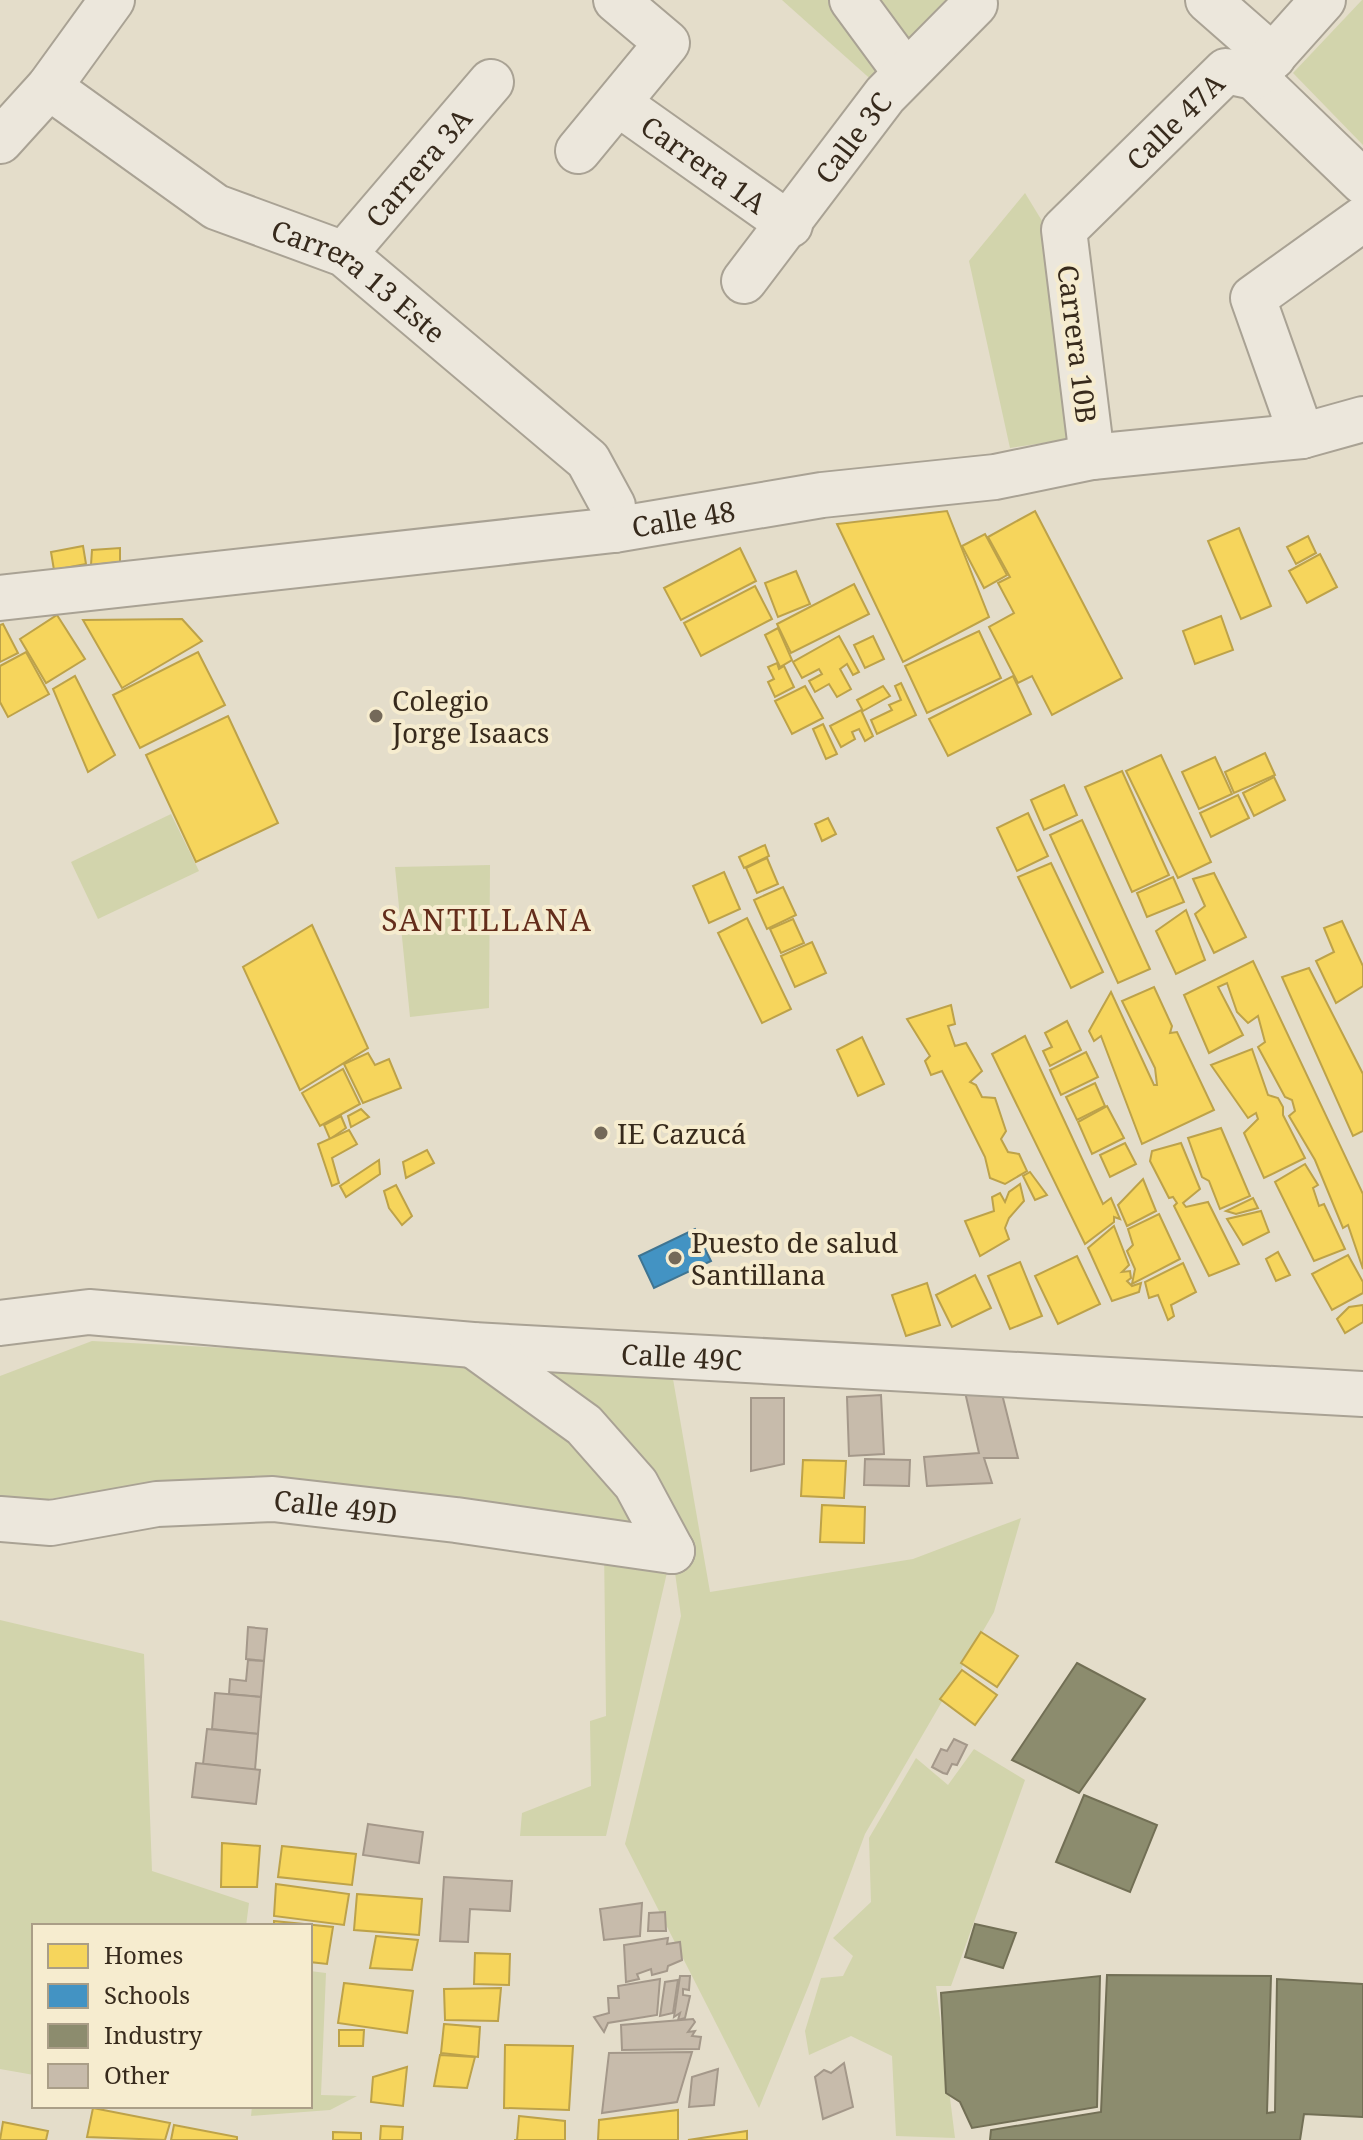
<svg xmlns="http://www.w3.org/2000/svg" width="1363" height="2140" font-family="'Noto Serif',serif">
<style>
.green{fill:#d2d4ac}
.homes{fill:#f6d55c;stroke:#bda249;stroke-width:2}
.schools{fill:#4393c3;stroke:#3f7491;stroke-width:2}
.industry{fill:#8c8c6e;stroke:#726f55;stroke-width:2}
.building{fill:#c7bbab;stroke:#a4988a;stroke-width:2}
.lines{fill:none;stroke-linecap:round;stroke-linejoin:round}
.minor-casing{stroke:#a9a294;stroke-width:48}
.minor{stroke:#ece7dc;stroke-width:44}
.poi-dot{fill:#746959;stroke:#f6eccf;stroke-width:3}
.labels{text-anchor:middle;dominant-baseline:central;stroke-width:8;stroke-linejoin:round;paint-order:stroke}
.street-label{font-size:28px;fill:#372a1c;stroke:#f6eccf}
.poi-label{font-size:28px;fill:#372a1c;stroke:#f6eccf;text-anchor:start}
.neighbourhood-label{font-size:30px;letter-spacing:2px;fill:#642d1b;stroke:#f6eccf}
</style>
<rect width="100%" height="100%" fill="#e4ddca"/>
<g class="green">
<polygon points="782,0 977,0 885,92"/>
<polygon points="1362,0 1363,0 1363,145 1293,73"/>
<polygon points="1025,193 1050,234 1078,438 1010,448 969,261"/>
<polygon points="171,814 199,871 98,919 71,862"/>
<polygon points="490,865 489,1008 410,1017 395,867"/>
<polygon points="92,1341 552,1365 673,1379 710,1592 913,1559 1021,1518 994,1612 865,1834 809,1985 759,2108 625,1844 681,1616 672,1551 606,1836 520,1836 522,1813 591,1786 590,1721 606,1716 604,1545 141,1484 0,1507 0,1376"/>
<polygon points="0,1620 144,1654 152,1871 249,1903 246,1926 34,1926 34,2075 0,2069"/>
<polygon points="974,1749 1025,1780 951,1986 936,1986 955,2138 896,2136 892,2056 851,2036 809,2055 805,2031 821,1978 843,1976 853,1956 833,1938 871,1902 869,1838 916,1758 948,1785"/>
<polygon points="310,1971 326,1973 321,2095 357,2096 330,2110 251,2116 252,2106 310,2106"/>
</g>
<g class="homes">
<polygon points="947,511 989,617 903,662 837,524"/>
<polygon points="1035,511 1122,678 1052,715 1032,676 1018,683 989,627 1014,613 998,583 1010,577 988,537"/>
<polygon points="1239,528 1271,606 1241,619 1208,541"/>
<polygon points="985,534 1007,575 984,588 962,546"/>
<polygon points="1308,536 1316,553 1296,564 1287,547"/>
<polygon points="83,546 86,564 54,570 51,552"/>
<polygon points="120,548 120,562 91,565 92,550"/>
<polygon points="740,548 756,581 681,620 664,588"/>
<polygon points="1320,554 1337,587 1307,603 1289,571"/>
<polygon points="796,571 810,604 778,617 765,583"/>
<polygon points="854,584 869,614 791,653 777,624"/>
<polygon points="755,586 772,619 701,656 684,623"/>
<polygon points="57,615 85,659 46,683 20,639"/>
<polygon points="1221,616 1233,650 1195,664 1183,631"/>
<polygon points="182,619 202,641 122,688 83,620"/>
<polygon points="3,624 18,653 0,662 0,625"/>
<polygon points="778,628 792,660 780,667 765,635"/>
<polygon points="979,631 1001,678 927,713 905,666"/>
<polygon points="839,636 859,672 853,675 847,664 840,669 851,689 837,697 829,684 815,692 809,681 822,674 819,669 802,678 793,662"/>
<polygon points="873,636 884,659 865,668 854,645"/>
<polygon points="26,652 49,694 8,717 0,702 0,666"/>
<polygon points="198,652 225,705 140,748 113,695"/>
<polygon points="777,663 779,669 784,666 794,687 775,697 768,682 774,679 768,667"/>
<polygon points="75,676 115,755 88,772 53,689"/>
<polygon points="1013,676 1031,714 948,756 929,719"/>
<polygon points="901,683 916,715 877,734 871,720 892,710 889,705 901,700 895,686"/>
<polygon points="805,686 823,718 792,734 775,701"/>
<polygon points="883,686 890,696 863,711 857,700"/>
<polygon points="861,710 873,736 865,741 859,729 852,732 855,739 841,747 830,726"/>
<polygon points="228,716 278,823 196,862 146,755"/>
<polygon points="823,724 837,754 826,759 813,729"/>
<polygon points="1265,753 1275,775 1234,793 1225,772"/>
<polygon points="1161,755 1211,862 1178,878 1126,771"/>
<polygon points="1215,757 1232,794 1199,809 1182,772"/>
<polygon points="1122,771 1169,875 1132,892 1085,787"/>
<polygon points="1274,777 1285,800 1254,816 1243,793"/>
<polygon points="1064,785 1077,815 1044,830 1031,800"/>
<polygon points="1238,795 1249,818 1211,837 1200,813"/>
<polygon points="1028,813 1048,856 1017,871 997,828"/>
<polygon points="828,818 836,834 822,841 815,824"/>
<polygon points="1082,820 1150,969 1118,983 1050,835"/>
<polygon points="765,845 769,856 744,868 739,857"/>
<polygon points="767,858 778,884 757,893 746,868"/>
<polygon points="1051,863 1103,972 1071,988 1018,877"/>
<polygon points="724,872 740,909 709,923 693,886"/>
<polygon points="1214,873 1246,937 1214,953 1195,914 1205,906 1193,879"/>
<polygon points="1173,877 1184,902 1147,917 1137,893"/>
<polygon points="783,887 796,915 767,929 754,900"/>
<polygon points="1186,910 1205,960 1176,974 1156,931"/>
<polygon points="747,918 791,1009 762,1023 718,933"/>
<polygon points="793,919 804,943 781,953 770,929"/>
<polygon points="1342,921 1363,966 1363,986 1336,1003 1316,961 1334,952 1324,928"/>
<polygon points="312,925 368,1048 300,1090 243,967"/>
<polygon points="812,942 826,973 795,987 781,956"/>
<polygon points="1253,961 1363,1194 1363,1269 1348,1225 1343,1228 1315,1160 1289,1116 1295,1111 1292,1100 1285,1097 1258,1047 1265,1042 1258,1016 1248,1023 1237,1012 1227,983 1218,987 1243,1035 1209,1053 1184,995"/>
<polygon points="1309,968 1363,1074 1363,1131 1353,1136 1282,977"/>
<polygon points="1154,987 1172,1026 1170,1033 1177,1032 1214,1110 1142,1144 1101,1036 1094,1041 1089,1031 1111,992 1154,1085 1157,1085 1155,1068 1122,1001"/>
<polygon points="951,1005 955,1024 948,1026 955,1046 966,1043 982,1071 970,1082 976,1085 982,1097 995,1098 1006,1131 1001,1139 1008,1152 1019,1154 1027,1171 1005,1184 990,1178 985,1157 942,1071 931,1075 925,1061 930,1056 907,1019"/>
<polygon points="1067,1021 1081,1050 1050,1066 1043,1051 1052,1047 1045,1033"/>
<polygon points="1025,1036 1103,1204 1111,1198 1120,1219 1114,1217 1114,1222 1085,1244 992,1054"/>
<polygon points="862,1037 884,1084 858,1096 837,1050"/>
<polygon points="1252,1049 1268,1095 1278,1098 1283,1107 1283,1115 1305,1158 1264,1178 1244,1133 1258,1119 1256,1113 1248,1118 1211,1065"/>
<polygon points="1086,1052 1098,1077 1061,1095 1050,1070"/>
<polygon points="368,1053 375,1065 389,1059 401,1088 363,1103 344,1064"/>
<polygon points="343,1069 360,1104 320,1126 302,1093"/>
<polygon points="1095,1083 1105,1106 1077,1120 1066,1097"/>
<polygon points="1107,1106 1124,1138 1092,1154 1078,1122"/>
<polygon points="361,1109 369,1117 351,1127 348,1116"/>
<polygon points="341,1116 346,1128 330,1139 324,1125"/>
<polygon points="1221,1128 1250,1196 1220,1209 1209,1181 1202,1177 1188,1138"/>
<polygon points="349,1130 357,1144 332,1158 339,1183 332,1186 318,1144"/>
<polygon points="1125,1143 1136,1164 1110,1177 1100,1155"/>
<polygon points="1181,1143 1200,1189 1183,1203 1186,1207 1208,1202 1239,1264 1209,1276 1174,1206 1177,1203 1173,1197 1169,1198 1150,1161 1152,1151"/>
<polygon points="427,1150 434,1163 406,1178 403,1162"/>
<polygon points="379,1160 380,1174 346,1197 340,1186"/>
<polygon points="1305,1164 1318,1185 1313,1188 1319,1206 1324,1204 1345,1249 1314,1261 1275,1182"/>
<polygon points="1030,1172 1047,1195 1035,1200 1023,1176"/>
<polygon points="1143,1179 1156,1211 1127,1226 1118,1205"/>
<polygon points="1020,1184 1024,1201 1009,1218 1005,1228 1009,1239 980,1256 965,1221 994,1211 992,1197 1000,1193 1005,1202 1009,1192"/>
<polygon points="396,1185 412,1216 402,1225 389,1208 384,1191"/>
<polygon points="1253,1198 1258,1208 1236,1214 1226,1211"/>
<polygon points="1261,1211 1269,1232 1243,1245 1227,1219"/>
<polygon points="1159,1214 1180,1259 1132,1284 1135,1269 1127,1251 1133,1245 1128,1229"/>
<polygon points="1114,1226 1129,1265 1122,1272 1130,1271 1131,1278 1127,1281 1132,1286 1141,1283 1139,1292 1112,1301 1088,1248"/>
<polygon points="1278,1252 1290,1275 1276,1281 1266,1259"/>
<polygon points="1348,1255 1363,1282 1363,1293 1332,1310 1312,1274"/>
<polygon points="1077,1256 1100,1304 1058,1324 1035,1276"/>
<polygon points="1020,1262 1042,1316 1010,1329 988,1276"/>
<polygon points="1183,1263 1196,1292 1171,1305 1174,1316 1168,1320 1158,1295 1149,1298 1145,1282"/>
<polygon points="975,1275 991,1308 952,1327 936,1295"/>
<polygon points="927,1283 940,1325 906,1336 892,1295"/>
<polygon points="1363,1305 1363,1322 1345,1333 1337,1319 1349,1307"/>
<polygon points="803,1460 846,1461 844,1498 801,1496"/>
<polygon points="822,1505 865,1507 864,1543 820,1542"/>
<polygon points="981,1632 1018,1656 997,1687 961,1663"/>
<polygon points="962,1670 997,1695 975,1725 940,1699"/>
<polygon points="222,1843 260,1846 257,1887 221,1887"/>
<polygon points="282,1846 356,1854 352,1885 278,1877"/>
<polygon points="276,1884 349,1894 344,1925 274,1916"/>
<polygon points="357,1894 422,1899 419,1935 354,1930"/>
<polygon points="274,1921 333,1927 327,1964 310,1962 310,1926 274,1926"/>
<polygon points="376,1936 418,1940 412,1970 370,1968"/>
<polygon points="475,1953 510,1954 509,1985 474,1984"/>
<polygon points="344,1983 413,1991 407,2033 338,2023"/>
<polygon points="501,1988 498,2021 445,2020 444,1989"/>
<polygon points="444,2024 480,2027 478,2057 441,2053"/>
<polygon points="339,2030 364,2030 363,2046 339,2046"/>
<polygon points="505,2045 573,2046 569,2110 504,2108"/>
<polygon points="440,2055 475,2057 467,2088 434,2086"/>
<polygon points="407,2067 403,2106 371,2102 373,2077"/>
<polygon points="93,2108 170,2123 165,2140 87,2137"/>
<polygon points="678,2110 678,2140 598,2140 599,2120"/>
<polygon points="519,2116 565,2121 565,2140 514,2140 517,2140"/>
<polygon points="3,2122 48,2131 46,2140 0,2140"/>
<polygon points="174,2125 237,2137 237,2140 171,2140"/>
<polygon points="381,2126 403,2127 402,2140 380,2140"/>
<polygon points="747,2131 747,2140 688,2140"/>
<polygon points="333,2132 361,2133 361,2140 333,2140"/>
</g>
<polygon class="schools" points="695,1229 711,1261 654,1288 639,1256"/>
<g class="industry">
<polygon points="1077,1663 1145,1699 1079,1793 1012,1760"/>
<polygon points="1084,1795 1157,1825 1130,1892 1056,1862"/>
<polygon points="975,1924 1016,1933 1003,1968 965,1957"/>
<polygon points="1107,1975 1271,1976 1267,2113 1275,2112 1277,1979 1363,1984 1363,2117 1304,2114 1300,2140 990,2140 991,2130 1101,2112"/>
<polygon points="1100,1976 1097,2107 972,2128 960,2102 946,2093 941,1993"/>
</g>
<g class="building">
<polygon points="1000,1386 1018,1458 984,1458 992,1483 927,1486 924,1457 979,1453 965,1392"/>
<polygon points="881,1395 884,1454 849,1456 847,1397"/>
<polygon points="751,1398 784,1398 784,1464 751,1471"/>
<polygon points="865,1459 910,1460 909,1486 864,1485"/>
<polygon points="248,1627 267,1629 264,1661 246,1659"/>
<polygon points="248,1660 264,1661 261,1697 229,1694 230,1679 246,1681"/>
<polygon points="215,1693 261,1697 258,1734 212,1729"/>
<polygon points="207,1729 258,1734 255,1770 203,1764"/>
<polygon points="954,1739 967,1745 957,1765 952,1764 947,1774 943,1773 932,1767 941,1749 947,1751"/>
<polygon points="196,1763 260,1770 256,1804 192,1797"/>
<polygon points="368,1824 423,1832 419,1863 363,1855"/>
<polygon points="444,1877 512,1881 510,1911 470,1909 468,1942 440,1941"/>
<polygon points="642,1903 640,1936 604,1940 600,1909"/>
<polygon points="665,1912 666,1931 648,1931 649,1913"/>
<polygon points="668,1938 667,1944 680,1942 682,1960 668,1966 667,1971 652,1975 651,1969 637,1974 639,1979 626,1982 624,1945"/>
<polygon points="680,1976 690,1976 689,1990 683,1989 683,1995 690,1996 685,2018 678,2020 680,2013 674,2017"/>
<polygon points="660,1979 657,2015 608,2023 604,2032 594,2017 609,2013 608,1998 619,1998 618,1986"/>
<polygon points="678,1980 673,2013 660,2016 665,1982"/>
<polygon points="693,2019 695,2022 688,2032 695,2031 692,2036 701,2037 699,2049 622,2050 621,2025"/>
<polygon points="692,2052 677,2102 602,2113 609,2053"/>
<polygon points="844,2063 853,2107 823,2119 815,2077 824,2070 831,2073"/>
<polygon points="718,2069 714,2105 689,2107 692,2077"/>
</g>
<g class="lines">
<g class="minor-casing">
<g id="minor">
<polyline points="852,0 905,72"/>
<polyline points="1208,0 1273,57"/>
<polyline points="1254,77 1363,182"/>
<path id="s1" d="M 49,87 L 216,207 L 344,254 L 588,460 L 613,506 L 614,530"/>
<path id="s2" d="M 619,104 L 790,225"/>
<polyline points="0,141 49,87 112,0"/>
<polyline points="578,151 667,43 616,0"/>
<path id="s3" d="M 344,254 L 491,82"/>
<path id="s4" d="M 744,281 L 885,95 L 975,4"/>
<polyline points="1302,436 1253,298 1363,219"/>
<path id="s5" d="M 1092,457 L 1064,230 L 1226,71 L 1254,77 L 1323,0"/>
<path id="s6" d="M 0,598 L 614,530 L 822,495 L 995,477 L 1092,457 L 1302,436 L 1363,419"/>
<path id="s7" d="M 0,1323 L 89,1312 L 473,1345 L 1363,1394"/>
<polyline points="473,1345 584,1425 636,1484 672,1551"/>
<path id="s8" d="M 0,1519 L 51,1523 L 157,1504 L 273,1499 L 456,1520 L 672,1551"/>
</g>
</g>
<use href="#minor" class="minor"/>
</g>
<g class="poi-dot">
<circle cx="376" cy="716" r="8"/>
<circle cx="601" cy="1133" r="8"/>
<circle cx="675" cy="1258" r="8"/>
</g>
<g class="labels">
<g class="street-label">
<text stroke="none"><textPath href="#s5" startOffset="384">Calle 47A</textPath></text>
<text stroke="none"><textPath href="#s4" startOffset="180">Calle 3C</textPath></text>
<text stroke="none"><textPath href="#s2" startOffset="104">Carrera 1A</textPath></text>
<text stroke="none"><textPath href="#s3" startOffset="114">Carrera 3A</textPath></text>
<text stroke="none"><textPath href="#s1" startOffset="368">Carrera 13 Este</textPath></text>
<text transform="translate(1078 344) rotate(83)">Carrera 10B</text>
<text stroke="none"><textPath href="#s6" startOffset="688">Calle 48</textPath></text>
<text stroke="none"><textPath href="#s7" startOffset="684">Calle 49C</textPath></text>
<text stroke="none"><textPath href="#s8" startOffset="338">Calle 49D</textPath></text>
</g>
<g class="poi-label">
<text x="392" y="700">Colegio<tspan x="392" dy="32">Jorge Isaacs</tspan></text>
<text x="617" y="1133">IE Cazucá</text>
<text x="691" y="1242">Puesto de salud<tspan x="691" dy="32">Santillana</tspan></text>
</g>
<g class="neighbourhood-label">
<text x="487" y="919">SANTILLANA</text>
</g>
</g>
<rect x="32" y="1924" width="280" height="184" fill="#f6eccf" stroke="#aa9e87" stroke-width="2"/>
<rect x="48" y="1944" width="40" height="24" fill="#f6d55c" stroke="#aa9e87" stroke-width="2"/>
<text x="104" y="1964" font-size="24" fill="#372a1c">Homes</text>
<rect x="48" y="1984" width="40" height="24" fill="#4393c3" stroke="#aa9e87" stroke-width="2"/>
<text x="104" y="2004" font-size="24" fill="#372a1c">Schools</text>
<rect x="48" y="2024" width="40" height="24" fill="#8c8c6e" stroke="#aa9e87" stroke-width="2"/>
<text x="104" y="2044" font-size="24" fill="#372a1c">Industry</text>
<rect x="48" y="2064" width="40" height="24" fill="#c7bbab" stroke="#aa9e87" stroke-width="2"/>
<text x="104" y="2084" font-size="24" fill="#372a1c">Other</text>
</svg>
